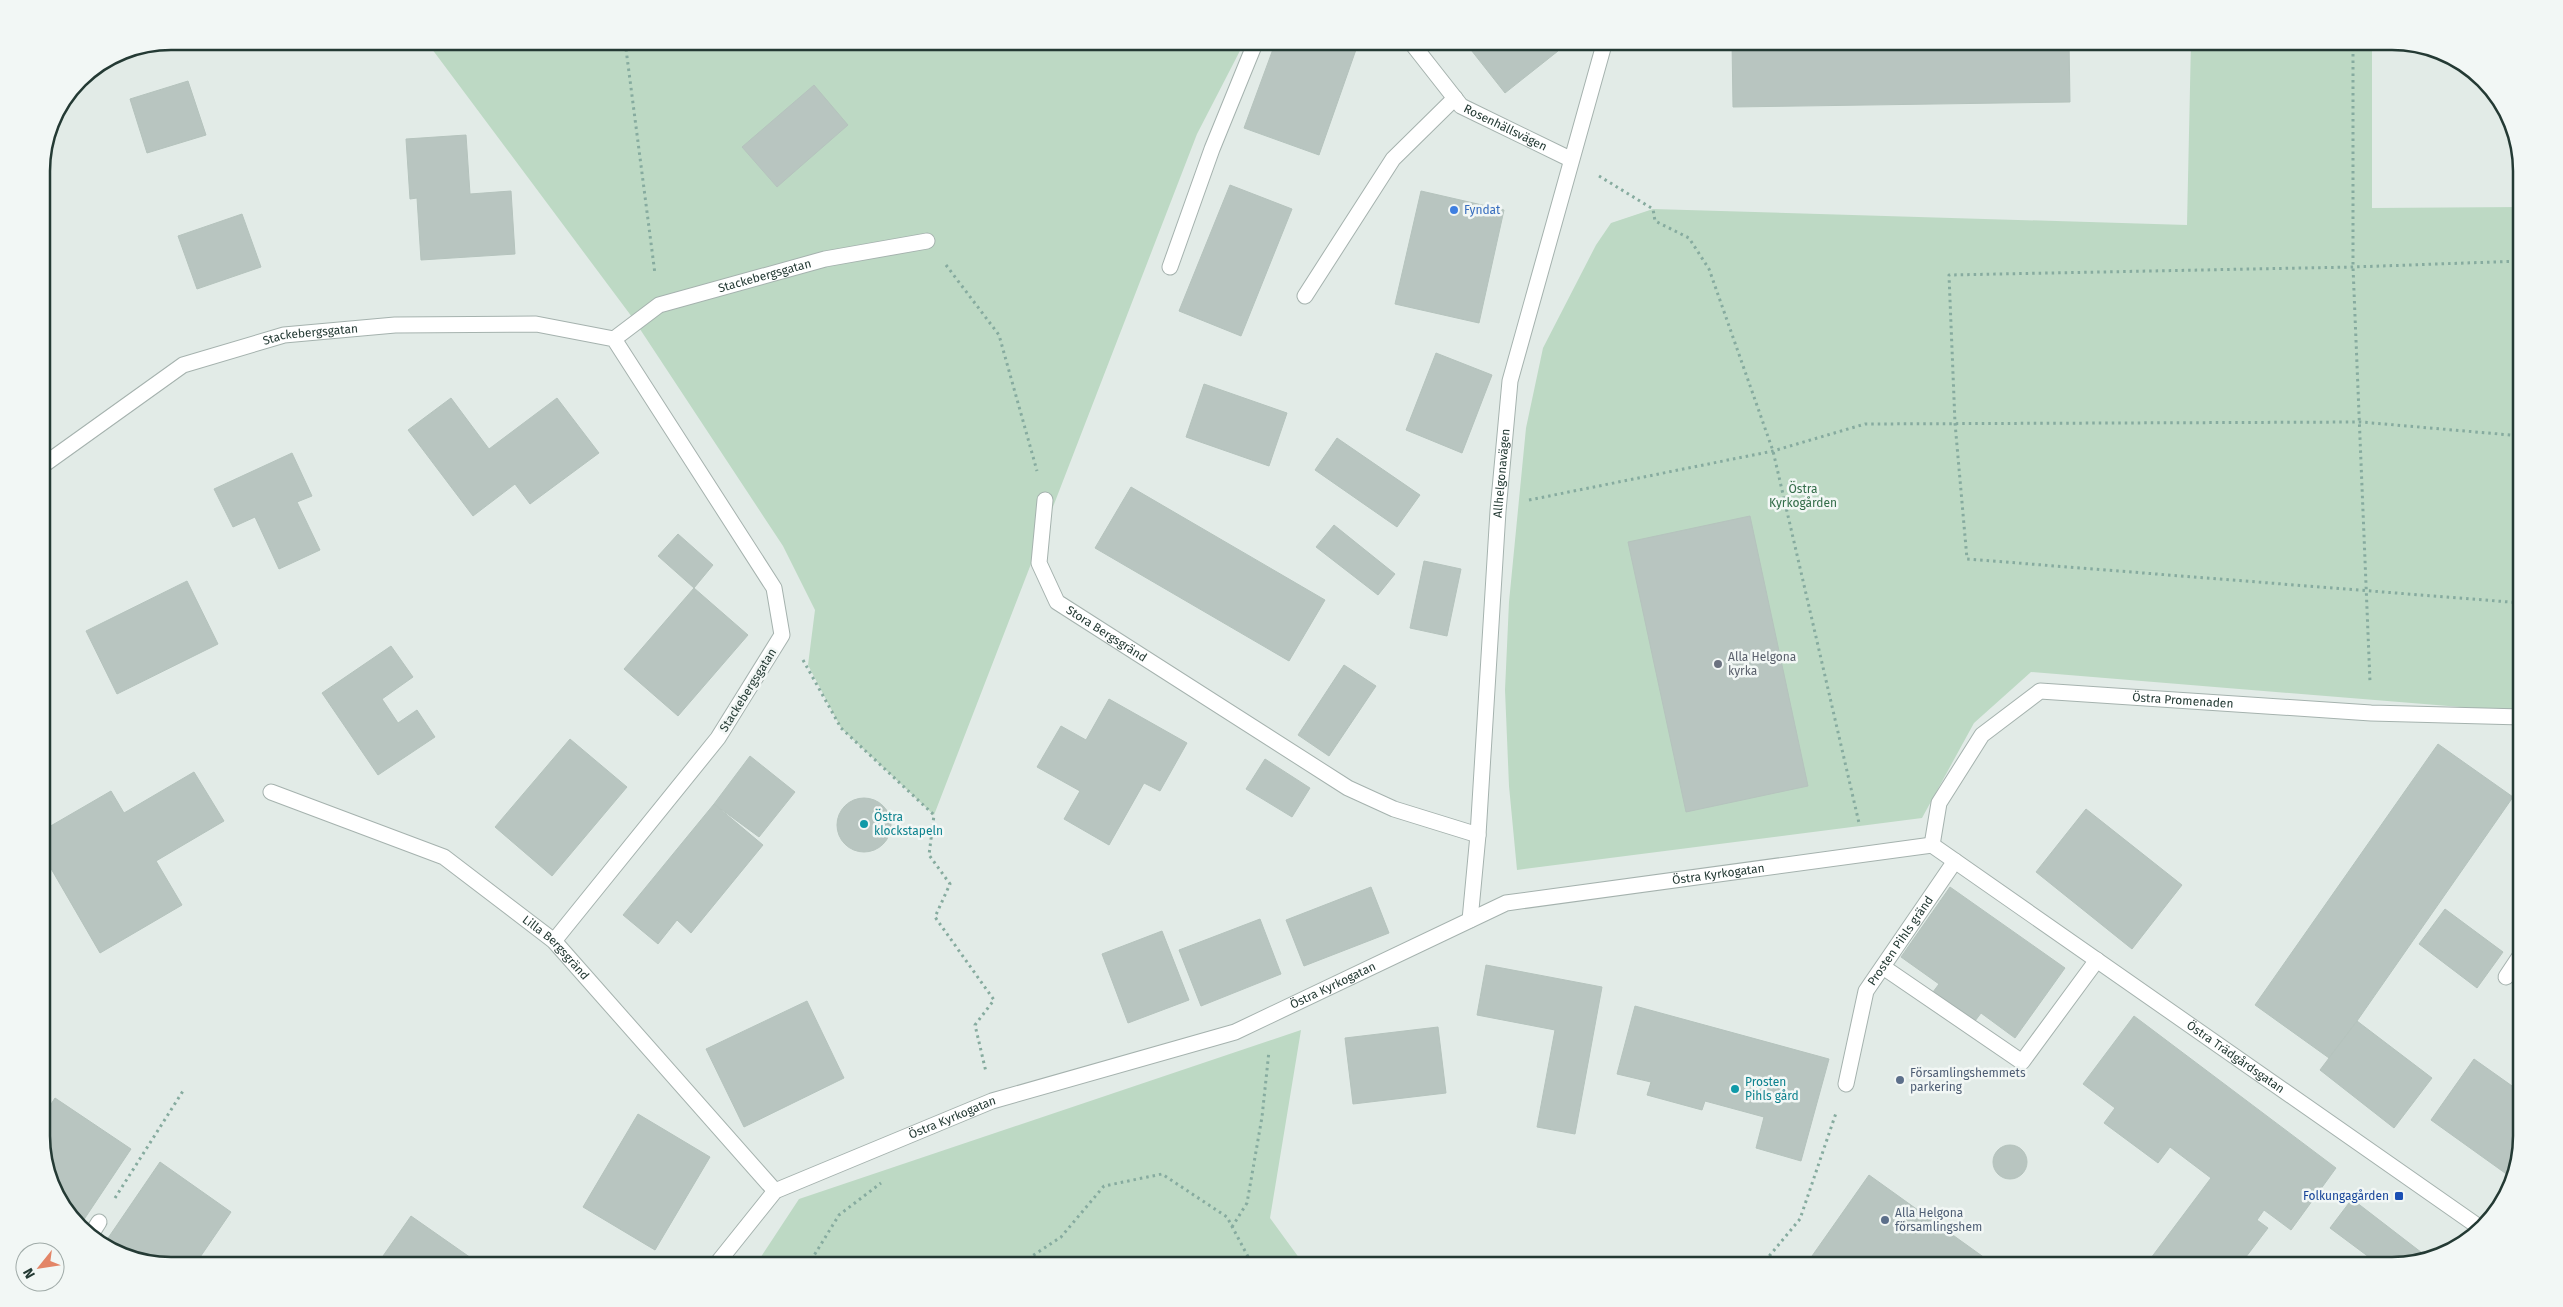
<svg xmlns="http://www.w3.org/2000/svg" width="2563" height="1307" font-family="'Fira Sans',sans-serif">
<style>
.green{fill:#bdd9c4}
.building{fill:#b8c5c0;stroke:#b5c3bd}
.lines{fill:none;stroke-linecap:round;stroke-linejoin:round}
.service-casing{stroke:#a5b2ae;stroke-width:17}
.minor-casing{stroke:#a5b2ae;stroke-width:17}
.path{stroke:#86ab9f;stroke-width:3;stroke-dasharray:2.5 4;stroke-linecap:butt}
.service{stroke:#fff;stroke-width:15}
.minor{stroke:#fff;stroke-width:15}
.shop-dot{fill:#3f7fe0;stroke:#f2f7f5;stroke-width:2}
.worship-dot{fill:#6b7280;stroke:#f2f7f5;stroke-width:2}
.culture-dot{fill:#0f9aa8;stroke:#f2f7f5;stroke-width:2}
.service-dot{fill:#5c6f8a;stroke:#f2f7f5;stroke-width:2}
.transit-dot{fill:#1a4fb4;stroke:#f2f7f5;stroke-width:2}
.labels{text-anchor:middle;dominant-baseline:central;stroke-width:5;stroke-linejoin:round;paint-order:stroke}
.street-label{font-size:12px;fill:#243a34;stroke:#f2f7f5}
.shop-label{font-size:12px;fill:#366cbe;stroke:#f2f7f5;text-anchor:start}
.park-label{font-size:12px;fill:#326c48;stroke:#f2f7f5}
.worship-label{font-size:12px;fill:#5b616d;stroke:#f2f7f5;text-anchor:start}
.culture-label{font-size:12px;fill:#0d838f;stroke:#f2f7f5;text-anchor:start}
.service-label{font-size:12px;fill:#4e5e75;stroke:#f2f7f5;text-anchor:start}
.transit-label{font-size:12px;fill:#164399;stroke:#f2f7f5;text-anchor:end}
.rim{fill:none;stroke:#243a34;stroke-width:2.5}
</style>
<rect width="100%" height="100%" fill="#e2ebe7"/>
<g class="green">
<polygon points="426,41 1245,41 1197,134 934,815 841,728 808,665 815,610 783,546 632,317"/>
<polygon points="2191,41 2372,41 2372,208 2521,207 2522,712 2031,672 1974,723 1922,818 1517,870 1509,786 1505,690 1509,602 1526,428 1543,348 1596,245 1611,223 1653,209 2187,225"/>
<polygon points="1301,1030 1270,1218 1305,1266 755,1266 799,1199"/>
</g>
<g class="building">
<polygon points="1276,41 1359,41 1319,155 1244,128"/>
<polygon points="1464,41 1551,41 1558,51 1505,93"/>
<polygon points="1732,41 2069,41 2070,102 1733,107"/>
<polygon points="188,81 206,135 147,153 130,99"/>
<polygon points="814,85 848,125 777,187 742,147"/>
<polygon points="466,135 470,194 511,191 515,254 421,260 417,198 410,199 406,139"/>
<polygon points="1230,185 1292,209 1241,336 1179,311"/>
<polygon points="1421,191 1504,210 1479,323 1395,304"/>
<polygon points="242,214 261,267 197,289 178,236"/>
<polygon points="1436,353 1492,375 1462,453 1406,430"/>
<polygon points="1204,384 1287,413 1269,466 1186,437"/>
<polygon points="451,398 489,449 557,398 599,453 530,504 515,484 473,516 408,430"/>
<polygon points="1337,438 1420,495 1397,527 1315,470"/>
<polygon points="292,453 312,496 297,502 320,550 279,569 255,517 233,527 214,489"/>
<polygon points="1131,487 1325,600 1289,661 1095,548"/>
<polygon points="1750,516 1808,786 1686,812 1628,542"/>
<polygon points="1334,525 1395,574 1378,595 1316,547"/>
<polygon points="678,534 713,565 694,588 658,556"/>
<polygon points="1424,561 1461,569 1447,636 1410,628"/>
<polygon points="187,581 218,644 117,694 86,631"/>
<polygon points="694,588 748,635 678,716 624,669"/>
<polygon points="391,646 413,677 382,699 398,723 417,710 435,737 378,775 322,693"/>
<polygon points="1344,665 1376,686 1329,756 1298,735"/>
<polygon points="1109,699 1187,743 1160,791 1144,783 1109,845 1064,819 1080,791 1037,767 1061,726 1086,740"/>
<polygon points="570,739 627,787 552,876 495,827"/>
<polygon points="2438,744 2513,797 2357,1021 2329,1058 2255,1005"/>
<polygon points="750,756 795,792 759,837 714,804"/>
<polygon points="1265,759 1310,788 1292,817 1246,789"/>
<polygon points="194,772 224,821 156,861 182,905 100,953 42,853 42,831 111,791 124,813"/>
<circle cx="864" cy="825" r="27"/>
<polygon points="714,804 763,845 691,933 677,920 658,944 623,915"/>
<polygon points="2086,809 2182,885 2132,949 2036,872"/>
<polygon points="1371,887 1389,933 1304,966 1286,920"/>
<polygon points="1950,887 2065,968 2015,1038 1981,1013 1975,1021 1933,992 1939,984 1901,957"/>
<polygon points="2445,909 2503,952 2477,988 2419,944"/>
<polygon points="1260,919 1281,974 1201,1006 1179,950"/>
<polygon points="1162,931 1189,1000 1128,1023 1102,954"/>
<polygon points="1486,965 1602,987 1575,1134 1537,1127 1555,1030 1477,1015"/>
<polygon points="807,1001 844,1078 744,1127 706,1049"/>
<polygon points="1635,1006 1829,1059 1801,1161 1756,1148 1764,1117 1705,1101 1702,1110 1647,1095 1651,1082 1617,1074"/>
<polygon points="2134,1016 2336,1168 2291,1230 2264,1210 2257,1220 2268,1228 2239,1266 2145,1266 2211,1178 2170,1147 2158,1163 2104,1123 2115,1108 2083,1084"/>
<polygon points="2357,1021 2432,1078 2394,1128 2320,1070"/>
<polygon points="1438,1027 1446,1093 1353,1104 1345,1038"/>
<polygon points="2474,1059 2522,1093 2522,1136 2512,1178 2431,1120"/>
<polygon points="55,1098 131,1149 81,1224 63,1208 42,1145 42,1118"/>
<polygon points="638,1114 710,1157 655,1250 583,1207"/>
<circle cx="2010" cy="1162" r="17"/>
<polygon points="160,1162 231,1212 194,1266 171,1266 114,1253 104,1244"/>
<polygon points="1869,1175 1996,1266 1805,1266"/>
<polygon points="2352,1199 2426,1256 2393,1266 2381,1266 2330,1228"/>
<polygon points="411,1216 471,1258 465,1266 376,1266"/>
<polygon points="2372,1258 2372,1266 2340,1266"/>
</g>
<g class="lines">
<g class="service-casing">
<g id="service">
<polyline points="1170,267 1212,149 1256,41"/>
<polyline points="1305,296 1393,159 1455,98"/>
<polyline points="1883,967 2022,1062 2097,960"/>
<polyline points="2506,977 2522,953"/>
</g>
</g>
<g class="minor-casing">
<g id="minor">
<path id="s1" d="M 1410,41 L 1461,106 L 1570,159"/>
<path id="s2" d="M 614,339 L 659,305 L 825,259 L 927,241"/>
<path id="s3" d="M 42,466 L 183,365 L 284,335 L 395,325 L 536,324 L 614,339 L 774,588 L 782,635 L 718,738 L 554,941"/>
<path id="s4" d="M 1045,500 L 1039,563 L 1057,602 L 1348,788 L 1394,809 L 1478,835"/>
<path id="s5" d="M 271,792 L 444,857 L 554,941 L 775,1191"/>
<path id="s6" d="M 1932,845 L 1939,803 L 1982,735 L 2040,691 L 2371,713 L 2522,717"/>
<path id="s7" d="M 1470,920 L 1478,835 L 1498,511 L 1510,381 L 1605,41"/>
<path id="s8" d="M 1846,1084 L 1866,991 L 1955,861"/>
<polyline points="92,1233 99,1222"/>
<path id="s9" d="M 715,1266 L 775,1191 L 992,1101 L 1235,1032 L 1506,903 L 1932,845 L 2479,1227"/>
</g>
</g>
<g class="path">
<polyline points="616,41 626,49 655,274"/>
<polyline points="2353,41 2353,267 2370,682"/>
<polyline points="1599,176 1653,209 1655,221 1689,238 1709,269 1773,451 1859,823"/>
<polyline points="2522,261 2353,267 1949,275 1955,423 1967,559 2522,603"/>
<polyline points="946,265 999,335 1037,471"/>
<polyline points="1529,500 1773,451 1865,424 2361,422 2522,436"/>
<polyline points="803,660 841,728 934,815 929,855 950,884 935,917 994,1000 975,1025 986,1072"/>
<polyline points="115,1198 183,1091"/>
<polyline points="1232,1227 1247,1203 1262,1117 1269,1051"/>
<polyline points="809,1266 810,1262 839,1215 881,1183"/>
<polyline points="1017,1266 1061,1237 1104,1186 1162,1174 1227,1217 1253,1266"/>
<polyline points="1761,1266 1800,1219 1836,1113"/>
</g>
<use href="#service" class="service"/>
<use href="#minor" class="minor"/>
</g>
<circle class="shop-dot" cx="1454" cy="210" r="5"/>
<circle class="worship-dot" cx="1718" cy="664" r="5"/>
<g class="culture-dot">
<circle cx="864" cy="824" r="5"/>
<circle cx="1735" cy="1089" r="5"/>
</g>
<g class="service-dot">
<circle cx="1900" cy="1080" r="5"/>
<circle cx="1885" cy="1220" r="5"/>
</g>
<rect class="transit-dot" x="2394" y="1191" width="10" height="10" rx="2.5"/>
<g class="labels">
<g class="street-label">
<text stroke="none"><textPath href="#s1" startOffset="132">Rosenhällsvägen</textPath></text>
<text stroke="none"><textPath href="#s2" startOffset="166">Stackebergsgatan</textPath></text>
<text stroke="none"><textPath href="#s3" startOffset="305">Stackebergsgatan</textPath></text>
<text stroke="none"><textPath href="#s7" startOffset="448">Allhelgonavägen</textPath></text>
<text stroke="none"><textPath href="#s4" startOffset="165">Stora Bergsgränd</textPath></text>
<text transform="translate(748 690) rotate(-58)">Stackebergsgatan</text>
<text stroke="none"><textPath href="#s6" startOffset="339">Östra Promenaden</textPath></text>
<text stroke="none"><textPath href="#s9" startOffset="1098">Östra Kyrkogatan</textPath></text>
<text stroke="none"><textPath href="#s8" startOffset="156">Prosten Pihls gränd</textPath></text>
<text stroke="none"><textPath href="#s5" startOffset="329">Lilla Bergsgränd</textPath></text>
<text stroke="none"><textPath href="#s9" startOffset="692">Östra Kyrkogatan</textPath></text>
<text stroke="none"><textPath href="#s9" startOffset="1684">Östra Trädgårdsgatan</textPath></text>
<text stroke="none"><textPath href="#s9" startOffset="288">Östra Kyrkogatan</textPath></text>
</g>
<g class="shop-label">
<text x="1464" y="210">Fyndat</text>
</g>
<g class="park-label">
<text x="1803" y="489">Östra<tspan x="1803" dy="14">Kyrkogården</tspan></text>
</g>
<g class="worship-label">
<text x="1728" y="657">Alla Helgona<tspan x="1728" dy="14">kyrka</tspan></text>
</g>
<g class="culture-label">
<text x="874" y="817">Östra<tspan x="874" dy="14">klockstapeln</tspan></text>
<text x="1745" y="1082">Prosten<tspan x="1745" dy="14">Pihls gård</tspan></text>
</g>
<g class="service-label">
<text x="1910" y="1073">Församlingshemmets<tspan x="1910" dy="14">parkering</tspan></text>
<text x="1895" y="1213">Alla Helgona<tspan x="1895" dy="14">församlingshem</tspan></text>
</g>
<g class="transit-label">
<text x="2389" y="1196">Folkungagården</text>
</g>
</g>
<path d="M0 0H2563V1307H0ZM171 50H2392A121 121 0 0 1 2513 171V1136A121 121 0 0 1 2392 1257H171A121 121 0 0 1 50 1136V171A121 121 0 0 1 171 50Z" fill="#f2f7f5" fill-rule="evenodd"/>
<path class="rim" d="M171 50H2392A121 121 0 0 1 2513 171V1136A121 121 0 0 1 2392 1257H171A121 121 0 0 1 50 1136V171A121 121 0 0 1 171 50Z"/>
<g transform="translate(40 1267) rotate(240)"><circle r="24" fill="#f2f7f5" stroke="#a0aba8"/>
<path d="M0-4L9 19L0 12L-9 19Z" fill="#e38567"/>
<text y="-8" font-size="14" font-weight="bold" text-anchor="middle" fill="#243a34">N</text>
</g>
</svg>
